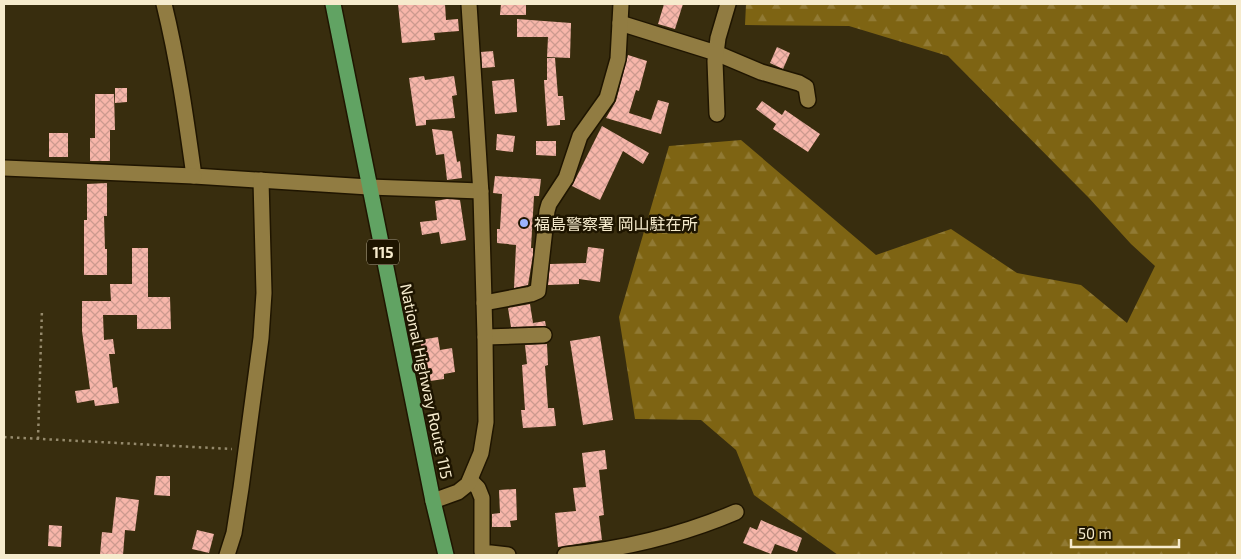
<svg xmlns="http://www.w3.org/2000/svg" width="1241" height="559" font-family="'Exo 2','Noto Sans JP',sans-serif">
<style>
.forest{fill:url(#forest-firs)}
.building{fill:url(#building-cross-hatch)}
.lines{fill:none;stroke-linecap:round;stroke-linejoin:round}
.minor-casing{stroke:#1f1500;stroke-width:18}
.trunk-casing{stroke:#1f1500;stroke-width:18}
.path{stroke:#958a6c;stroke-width:2.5;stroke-dasharray:2.5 4;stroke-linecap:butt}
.minor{stroke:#917c42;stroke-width:15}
.trunk{stroke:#61a363;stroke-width:15}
.poi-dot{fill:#9cb4fd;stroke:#1e1500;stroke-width:2}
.labels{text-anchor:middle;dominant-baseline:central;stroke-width:5;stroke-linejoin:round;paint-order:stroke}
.shield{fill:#1e1500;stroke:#b5ab90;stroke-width:1}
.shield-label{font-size:15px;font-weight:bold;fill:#f6ebcd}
.poi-label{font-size:16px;fill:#f6ebcd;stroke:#1e1500;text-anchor:start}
.street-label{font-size:16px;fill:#f6ebcd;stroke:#1e1500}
</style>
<defs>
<pattern id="forest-firs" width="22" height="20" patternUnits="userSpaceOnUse" patternTransform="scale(1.25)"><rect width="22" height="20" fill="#7e6413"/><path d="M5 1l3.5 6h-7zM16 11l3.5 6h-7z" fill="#917a34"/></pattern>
<pattern id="building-cross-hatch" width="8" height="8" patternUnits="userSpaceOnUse" patternTransform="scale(1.25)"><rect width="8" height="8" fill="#f7b6aa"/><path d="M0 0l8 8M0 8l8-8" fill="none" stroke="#cc9a8f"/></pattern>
</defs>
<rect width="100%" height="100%" fill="#382d0e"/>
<polygon class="forest" points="746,4 1237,4 1237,555 838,555 754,495 736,450 701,420 635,419 619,317 669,146 741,140 876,255 951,229 1017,273 1081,285 1127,323 1155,266 1131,244 1089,198 948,56 849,26 745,25"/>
<g class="building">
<polygon points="398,4 445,4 446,20 458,19 459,31 434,33 435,40 402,43"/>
<polygon points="501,4 526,4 526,15 500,15"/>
<polygon points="664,4 683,4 675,29 658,24"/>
<polygon points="517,19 571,23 570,58 547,57 548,37 517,37"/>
<polygon points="777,47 790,53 783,69 770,63"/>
<polygon points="493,51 495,67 482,68 481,52"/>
<polygon points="628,55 647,61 639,91 636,90 629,113 651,120 658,100 669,103 661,134 606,118 616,101"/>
<polygon points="547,58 555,58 558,96 563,96 565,120 560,120 560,125 547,126 544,80 547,80"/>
<polygon points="424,76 425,80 454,76 457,95 452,96 455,118 426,120 426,125 416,126 409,78"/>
<polygon points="514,79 517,112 495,114 492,81"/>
<polygon points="115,88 127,88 127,102 115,103"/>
<polygon points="95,94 114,94 115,130 110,130 110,161 90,161 90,138 95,138"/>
<polygon points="762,101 782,115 785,110 820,134 808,152 773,129 776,124 756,109"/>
<polygon points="602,126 649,153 643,164 623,151 600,200 572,186"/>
<polygon points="432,129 452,131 457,162 460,161 462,178 447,180 444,154 436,155"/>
<rect x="49" y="133" width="19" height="24"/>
<polygon points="497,134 515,136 513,152 496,150"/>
<polygon points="536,141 556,141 556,156 536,155"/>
<polygon points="495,176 541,179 539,196 534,196 531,248 533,248 533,255 528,285 514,288 516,245 497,243 497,229 500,229 502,194 493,193"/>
<polygon points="107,183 107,216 104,216 105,249 107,249 107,275 84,275 84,220 87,220 87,184"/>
<polygon points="447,199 460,200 466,240 441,244 439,232 422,235 420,222 437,220 435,201"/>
<polygon points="588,247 604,249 600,282 579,279 579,284 548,285 550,264 586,263"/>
<polygon points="132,248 148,248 148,297 170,297 171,329 137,329 137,315 103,315 104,340 113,339 115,354 109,354 113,388 117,387 119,403 95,406 94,400 77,403 75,391 90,389 82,331 82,301 111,301 110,284 132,284"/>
<polygon points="530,304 533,323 545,321 546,326 511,327 508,308"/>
<polygon points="600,336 613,420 583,425 570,341"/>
<polygon points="438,337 440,350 452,348 455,372 444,374 444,379 430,381 430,375 427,375 420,340"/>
<polygon points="547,344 548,365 545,366 548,408 554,408 556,426 523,428 521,410 525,410 522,365 527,364 525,345"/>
<polygon points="605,450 607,469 599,470 604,515 599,516 602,540 558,547 555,513 576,511 573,488 586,487 582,453"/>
<polygon points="156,476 170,476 170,496 154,495"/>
<polygon points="516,489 517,520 510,521 511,527 492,527 492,514 500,513 499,490"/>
<polygon points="116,497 139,500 135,531 125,530 123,555 100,555 102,532 112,533"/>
<polygon points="761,520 802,538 797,552 775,544 771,554 743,543 750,527 757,530"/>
<polygon points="49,525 62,526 61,547 48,546"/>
<polygon points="197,530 214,534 209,553 192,549"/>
</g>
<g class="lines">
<g class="minor-casing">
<g id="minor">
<path d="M 164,4 C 178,61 186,118 194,176 L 369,187 L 481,191"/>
<polyline points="620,23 716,53 761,72 799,83 806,87 808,100"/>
<polyline points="717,114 715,61 718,38 728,4"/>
<polyline points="4,168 194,176"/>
<polyline points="484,303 531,294 538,291 547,211 549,204 566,178 580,136 607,98 618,59 621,4"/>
<polyline points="485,337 544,335"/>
<polyline points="470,480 478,488 482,498 482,552 508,555"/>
<polyline points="433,501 458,492 468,484 481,453 486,422 485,337 481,194 469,4"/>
<polyline points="227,555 234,533 241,488 261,338 264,293 261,180"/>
<path d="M 565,555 C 623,549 682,535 736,512"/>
</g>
</g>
<g class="trunk-casing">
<polyline id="trunk" points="333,4 433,501 446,555"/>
</g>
<g class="path">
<polyline points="4,437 232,449"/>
<polyline points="38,439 42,309"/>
</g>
<use href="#minor" class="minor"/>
<use href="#trunk" class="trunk"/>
</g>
<circle class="poi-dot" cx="524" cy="223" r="5"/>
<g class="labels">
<rect class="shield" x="367" y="239.5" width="32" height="25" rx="4"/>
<g class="shield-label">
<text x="383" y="252">115</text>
</g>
<g class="poi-label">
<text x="534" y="223">福島警察署 岡山駐在所</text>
</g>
<g class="street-label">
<text transform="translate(427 381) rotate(78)">National Highway Route 115</text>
</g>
</g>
<rect width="1241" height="559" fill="none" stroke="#f6ebcd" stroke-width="10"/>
<path d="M1071 539v8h108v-8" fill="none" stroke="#f6ebcd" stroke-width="2.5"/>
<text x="1078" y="539" font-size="15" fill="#f6ebcd" stroke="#1e1500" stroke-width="4" paint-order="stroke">50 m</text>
</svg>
